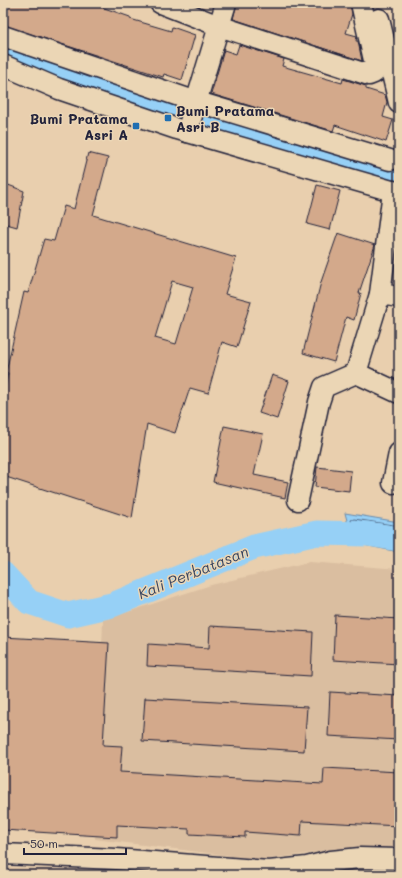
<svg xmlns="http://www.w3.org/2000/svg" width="402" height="878" font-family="Mali,sans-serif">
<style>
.built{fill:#dabea0}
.water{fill:#96d0f6;stroke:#688aab}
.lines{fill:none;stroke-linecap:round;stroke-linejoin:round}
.shore{stroke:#506886;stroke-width:1}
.river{stroke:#96d0f6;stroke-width:25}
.building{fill:#d3a98b;stroke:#22223b;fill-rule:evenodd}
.minor-casing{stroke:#22223b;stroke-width:23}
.minor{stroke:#ebd6b5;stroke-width:20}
.poi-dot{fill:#1f6fb2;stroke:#ebd6b5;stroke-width:1.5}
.labels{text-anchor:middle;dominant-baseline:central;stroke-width:3;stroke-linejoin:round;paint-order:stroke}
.poi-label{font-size:14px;font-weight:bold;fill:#22223b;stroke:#ebd6b5;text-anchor:start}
.water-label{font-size:15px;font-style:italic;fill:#394560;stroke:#ebd6b5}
</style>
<rect width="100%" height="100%" fill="#e9cfae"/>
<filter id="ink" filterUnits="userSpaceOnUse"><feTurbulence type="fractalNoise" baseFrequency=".025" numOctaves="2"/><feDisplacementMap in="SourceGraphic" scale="8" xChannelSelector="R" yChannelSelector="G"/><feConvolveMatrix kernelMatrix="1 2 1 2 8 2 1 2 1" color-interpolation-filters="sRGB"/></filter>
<g filter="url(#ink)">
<g class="built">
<polygon points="309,562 399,569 399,850 357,847 262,860 95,839 103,620 211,585"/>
<polygon points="3,867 75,871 75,875 3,875"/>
</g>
<polygon class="water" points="345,513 399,522 399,552 353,543"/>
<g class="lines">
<g class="shore">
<polyline points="399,526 354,519 351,520 356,540 399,548"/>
<polyline points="399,531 360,525 358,527 361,536 399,542"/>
</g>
<g class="river">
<polyline points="3,54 39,68 174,112 399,179"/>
<polyline points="3,574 29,602 68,615 112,605 254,547 317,533 368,534 399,539"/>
</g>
</g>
<g class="building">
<polygon points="3,3 90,3 130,17 130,19 171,31 172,27 195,35 182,80 164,74 163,77 3,25"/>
<polygon points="237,3 252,7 253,3 350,3 352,14 346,33 357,36 356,41 358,41 362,61 233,19"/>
<polygon points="239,45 284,59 282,66 342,83 343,79 366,86 366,89 385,95 387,102 383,117 393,120 386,142 335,125 333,131 211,94 224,50 236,54"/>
<path d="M 88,153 L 108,158 L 93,215 L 236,258 L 225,294 L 251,301 L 237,347 L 222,342 L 208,393 L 190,388 L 175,433 L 147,424 L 132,518 L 3,476 L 3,398 L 8,373 L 6,372 L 24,292 L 28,293 L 44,239 L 54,241 L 64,206 L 74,209 ZM 172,281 L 193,287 L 176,344 L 155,338 Z"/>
<polygon points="3,183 24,191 17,227 3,223"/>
<polygon points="317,185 340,191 330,230 307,224"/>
<polygon points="338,233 375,245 359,293 361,293 354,320 346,317 334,362 303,353 321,282"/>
<polygon points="272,375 289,381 277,419 259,413"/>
<polygon points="224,426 263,434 254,475 288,482 285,498 213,482"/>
<polygon points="317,467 351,471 349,491 315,487"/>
<polygon points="335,615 399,619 399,664 333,660"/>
<polygon points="210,626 313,632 311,676 147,666 148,644 209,648"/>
<polygon points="3,637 109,643 103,745 122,746 120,772 323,784 324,768 399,772 399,826 302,821 301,836 245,832 245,837 189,834 189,829 117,825 117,837 3,830"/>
<polygon points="330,692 399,696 399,740 328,736"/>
<polygon points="145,698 307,707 304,751 142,741"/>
</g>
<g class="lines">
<g class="minor-casing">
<g id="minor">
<polyline points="160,3 219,26 369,75 374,73 376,69 361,3"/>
<polyline points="379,19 399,103"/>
<polyline points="3,36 188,99 390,160"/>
<polyline points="3,65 59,89 177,129 399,193"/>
<polyline points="187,132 226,3"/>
<polyline points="380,294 399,297"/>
<polyline points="356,373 399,393"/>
<polyline points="393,483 399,453"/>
<polyline points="298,500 319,402 324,387 356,373 380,294 393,191"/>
<polyline points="3,854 116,859 269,871 307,867 331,861 360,858 399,859"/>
</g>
</g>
<use href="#minor" class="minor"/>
</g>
</g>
<g class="poi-dot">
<rect x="164" y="114" width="8" height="8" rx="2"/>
<rect x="132" y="122" width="8" height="8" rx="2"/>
</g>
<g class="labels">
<g class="poi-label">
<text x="176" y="110">Bumi Pratama<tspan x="176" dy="16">Asri B</tspan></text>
<text x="128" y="118" text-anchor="end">Bumi Pratama<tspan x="128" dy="16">Asri A</tspan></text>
</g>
<g class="water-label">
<text transform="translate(193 572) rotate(-22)">Kali Perbatasan</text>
</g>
</g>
<rect width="402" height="878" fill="none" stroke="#ebd6b5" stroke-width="16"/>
<rect x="8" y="8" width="386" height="862" fill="none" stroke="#22223b" stroke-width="1.5" filter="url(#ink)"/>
<path d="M24 848v6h102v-6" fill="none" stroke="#22223b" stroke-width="2"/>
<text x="30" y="848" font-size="12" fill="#22223b" stroke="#ebd6b5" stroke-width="3" paint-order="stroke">50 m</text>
</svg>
